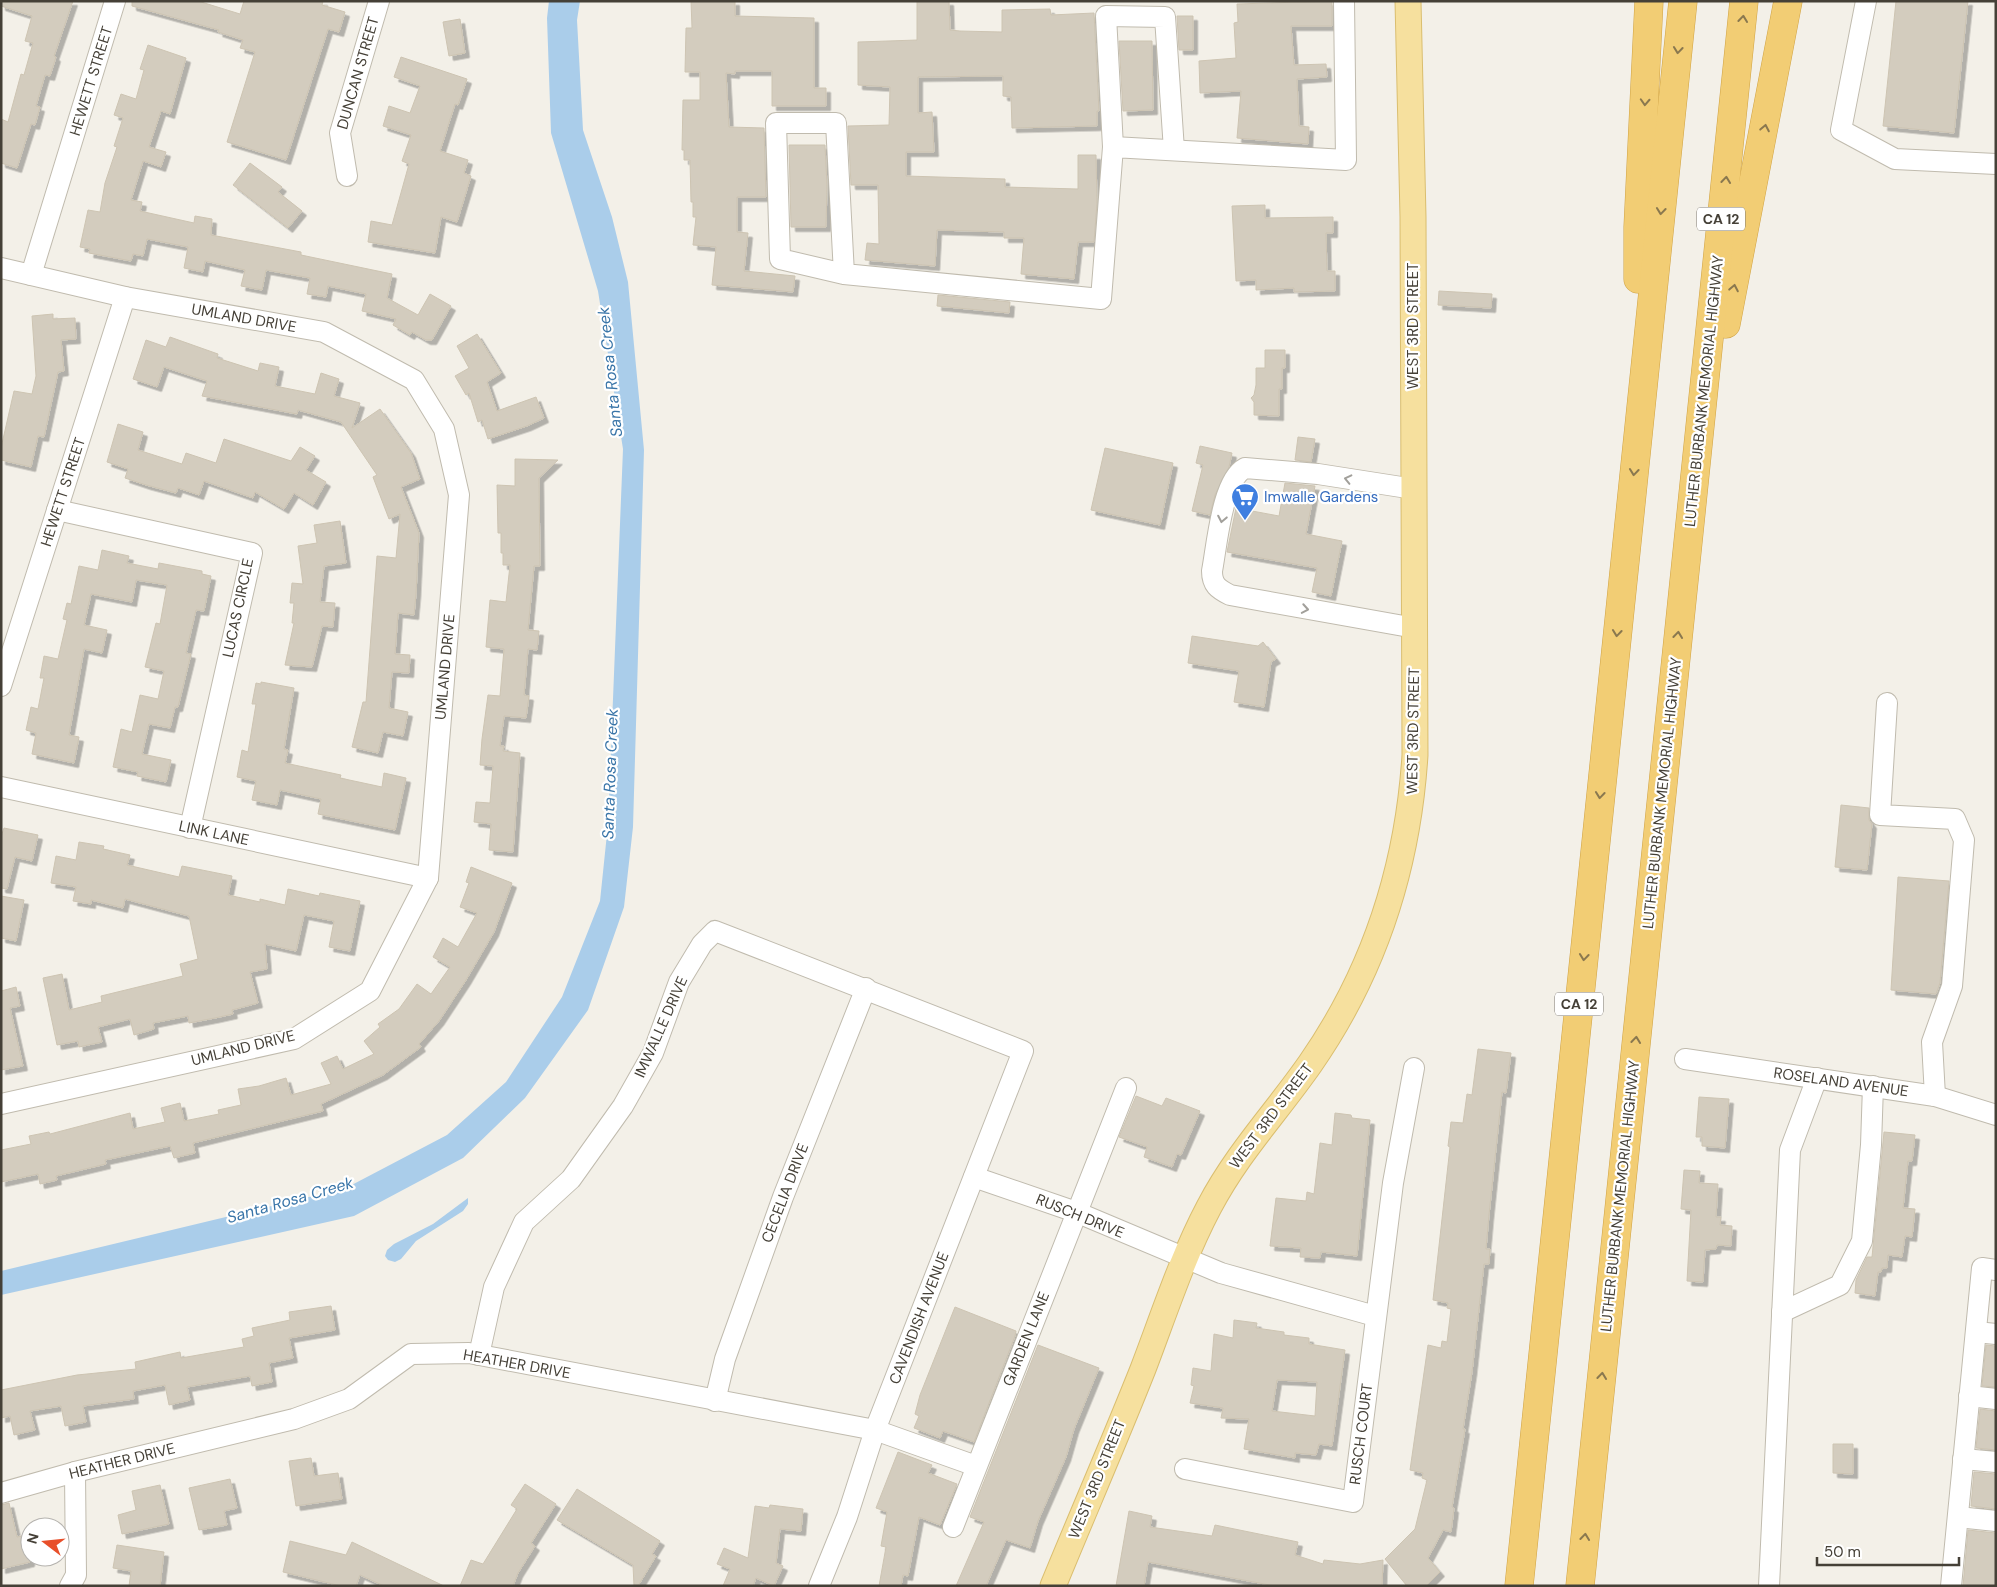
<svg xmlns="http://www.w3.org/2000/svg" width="1997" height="1587" font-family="'DM Sans',sans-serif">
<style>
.water{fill:#aacdea}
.building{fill:#d3ccbe;stroke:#cdc4b2;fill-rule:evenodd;filter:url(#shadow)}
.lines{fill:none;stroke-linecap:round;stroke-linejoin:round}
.minor-casing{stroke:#c0bbae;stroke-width:22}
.major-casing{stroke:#dabe6f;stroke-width:27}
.highway-casing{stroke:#d0a345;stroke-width:29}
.minor{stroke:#fff;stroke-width:20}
.major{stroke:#f6e09e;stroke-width:25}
.highway{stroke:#f2cd74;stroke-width:28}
.oneway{stroke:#8a784f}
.oneway2{stroke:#a2a09b}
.labels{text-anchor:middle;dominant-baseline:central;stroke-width:4.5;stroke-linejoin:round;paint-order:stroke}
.shield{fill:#fff;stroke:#7d7973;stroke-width:1}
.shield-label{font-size:14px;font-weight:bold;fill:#454037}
.street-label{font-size:15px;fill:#454037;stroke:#fff}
.shop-label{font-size:15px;fill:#366cbe;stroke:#fff;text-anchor:start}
.water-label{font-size:16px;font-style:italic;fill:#3975a8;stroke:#fff}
</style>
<defs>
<filter id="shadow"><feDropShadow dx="4.5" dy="4.5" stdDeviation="0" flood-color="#0004"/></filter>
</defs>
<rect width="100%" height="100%" fill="#f3f0e8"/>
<g class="water">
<polygon points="549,1 580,1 577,20 583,130 612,217 628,282 644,450 633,827 624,907 588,1010 525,1098 463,1158 354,1216 1,1295 1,1271 346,1188 447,1135 506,1082 562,997 600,901 608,824 623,449 598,291 551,133 547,18"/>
<polygon points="468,1198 468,1204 463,1211 416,1241 401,1259 395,1262 388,1260 385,1256 387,1250 394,1244 433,1224"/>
</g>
<g class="building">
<polygon points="1,1 73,1 54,56 56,57 50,76 45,75 36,106 40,107 35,125 31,124 17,168 1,163 1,119 8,122 21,74 24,75 33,43 25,41 32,16 1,6"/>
<polygon points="132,1 198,1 240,14 244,1 323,1 322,5 345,12 339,32 328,29 286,160 227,142 255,52 240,48 243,40 218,32 219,30 132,6"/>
<polygon points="691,1 735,1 735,16 814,18 814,88 826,88 826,106 772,106 772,71 735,71 735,74 726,73 729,127 764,128 766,197 737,197 737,232 748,233 744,271 795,276 793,292 712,285 716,247 693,245 696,217 693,217 693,202 691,202 690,160 684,160 684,150 682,150 683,100 700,100 700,72 685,72 686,28 692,28"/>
<polygon points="917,1 949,1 950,30 960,31 1002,32 1002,10 1050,9 1051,15 1094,13 1099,111 1097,111 1097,126 1012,128 1011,97 1003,96 1003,76 918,77 918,113 932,112 934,152 906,152 906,176 1005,179 1005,187 1078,189 1078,155 1096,155 1097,203 1094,242 1078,242 1074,279 1021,274 1024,238 1004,238 1004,232 937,230 935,266 865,260 867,243 879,244 878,185 851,185 848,126 889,125 890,87 858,85 858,42 917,40"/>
<polygon points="1332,1 1332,26 1291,26 1294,65 1326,64 1327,77 1297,79 1299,126 1309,127 1308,144 1237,138 1241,91 1200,93 1199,61 1236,58 1234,23 1238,22 1237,4"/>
<polygon points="1896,1 1968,1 1954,133 1883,126"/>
<polygon points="1177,16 1193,16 1193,50 1179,50"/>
<polygon points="460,19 465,53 449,56 443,22"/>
<polygon points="1119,41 1152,41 1153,110 1123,111"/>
<polygon points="148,45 186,58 170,114 161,111 149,147 166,152 161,167 143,161 131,200 142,202 140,211 194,223 195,216 212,219 211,235 301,252 301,255 392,274 387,298 418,315 430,294 451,306 432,340 426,340 412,332 410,335 393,325 396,319 362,311 366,294 328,286 326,297 307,294 310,278 266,270 262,290 241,286 245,270 205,261 203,272 184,268 188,247 147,239 143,256 133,254 131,261 89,253 90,249 80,247 88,210 100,212 105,183 117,147 114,146 123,118 114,115 121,94 136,99 144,70 140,69"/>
<polygon points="401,57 467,79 458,105 455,104 440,151 468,160 464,173 471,176 457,222 441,217 435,253 368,242 371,221 392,225 409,164 402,161 411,135 383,126 389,106 410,113 420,86 394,77"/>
<polygon points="789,145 825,145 827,185 826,227 791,227"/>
<polygon points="250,163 282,187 278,192 302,211 288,228 233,185"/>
<polygon points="1265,205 1265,218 1333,217 1333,233 1326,233 1327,271 1335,271 1335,291 1294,292 1294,288 1256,290 1256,280 1236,281 1232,206"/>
<polygon points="1439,291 1492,294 1491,308 1438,305"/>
<polygon points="938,295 1010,302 1009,313 937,306"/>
<polygon points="53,314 53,319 75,318 76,339 61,340 64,371 58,372 44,437 38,436 31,467 1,460 1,448 14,391 32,394 36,376 32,316"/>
<polygon points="477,334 501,373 487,382 497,411 536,397 544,418 527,426 488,439 482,420 478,422 469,393 466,395 455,376 469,368 457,346"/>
<polygon points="170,337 218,354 217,358 258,371 260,363 279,367 275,386 315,394 321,373 339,379 334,396 360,403 352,428 380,409 411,453 420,479 401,487 419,533 416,594 414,615 398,613 395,654 410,655 409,673 392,672 389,708 408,712 403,736 383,732 378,753 352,747 363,702 366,702 377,556 396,558 400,514 389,519 373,477 377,475 341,422 298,410 297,414 202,396 207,381 164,367 157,387 133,379 146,340 166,347"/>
<polygon points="1265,350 1285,350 1285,368 1282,368 1282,389 1279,389 1279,416 1254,415 1254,402 1251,398 1254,395 1256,385 1256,368 1265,368"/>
<polygon points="118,424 143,432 138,450 182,464 186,453 216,463 224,439 291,461 300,447 315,456 306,470 326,482 313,505 294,493 284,509 255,492 253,498 204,481 199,495 178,488 176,493 146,485 125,478 128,469 107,462"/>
<polygon points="1298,437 1315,439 1311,462 1295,460"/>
<polygon points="1200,446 1232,453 1229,467 1215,495 1210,515 1192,511 1203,465 1196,463"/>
<polygon points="1105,448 1173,463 1160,525 1091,510"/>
<polygon points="515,459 558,460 539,478 540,566 534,566 528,630 539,631 537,650 528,649 524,695 529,696 526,718 504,716 500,746 504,746 503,751 520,753 513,852 489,850 491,824 474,822 476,802 490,803 493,766 480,765 482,739 488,695 500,696 504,649 486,647 490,600 506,602 510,565 503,565 503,553 501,553 501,533 498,533 497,485 515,486"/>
<polygon points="1285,483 1315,486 1306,534 1342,541 1331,596 1312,592 1317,568 1227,552 1236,508 1279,516"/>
<polygon points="340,521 346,563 324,566 320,602 335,603 333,627 322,626 312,667 285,665 294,623 292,623 294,603 290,603 292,583 303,584 298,546 317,543 314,525"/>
<polygon points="102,550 129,556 127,563 158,569 159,563 202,571 202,574 211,576 204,611 196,610 186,653 191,654 178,707 175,707 170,728 149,724 142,754 171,760 166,782 137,776 138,772 113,767 121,729 132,732 140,695 158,699 164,671 145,667 156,623 160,624 167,585 136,580 132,602 91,594 84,625 107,630 102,653 84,649 69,735 79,737 74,763 32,754 36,733 26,730 31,707 38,709 44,678 40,678 44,656 58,659 67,620 63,619 67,603 71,604 79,566 98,570"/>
<polygon points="1192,636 1258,646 1263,642 1276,659 1271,662 1264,707 1234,702 1239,671 1188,663"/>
<polygon points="261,682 294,688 284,749 288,750 285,763 341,775 340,778 382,787 384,773 406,778 395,830 318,814 321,799 280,790 277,805 252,800 256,781 237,777 242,750 248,752 256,704 252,704 256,683 261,684"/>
<polygon points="1841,805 1869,808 1869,820 1872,824 1867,870 1835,867"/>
<polygon points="4,828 38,835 32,861 15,857 7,889 1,888 1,837"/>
<polygon points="79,842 104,846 103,849 130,855 127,865 179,877 182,866 232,876 228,895 260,902 260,899 285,905 288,889 319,896 320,893 360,901 350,951 329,947 334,921 304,915 296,951 265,944 267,969 250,972 258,1003 232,1010 233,1014 215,1018 189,1023 188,1016 153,1023 154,1029 134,1035 130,1019 98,1027 102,1042 79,1047 78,1041 57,1045 43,978 62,974 69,1010 102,1002 101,996 183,976 180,964 198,959 189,916 125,899 123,908 91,900 91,904 73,901 76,887 51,883 56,856 76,860"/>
<polygon points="471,867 512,883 494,932 466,980 439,1021 419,1044 421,1047 383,1075 321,1104 323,1111 193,1143 195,1153 174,1158 170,1146 105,1160 106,1164 56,1176 57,1180 40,1184 38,1174 1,1182 1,1150 31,1144 29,1136 49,1132 50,1134 130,1113 133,1129 165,1122 161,1108 180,1103 184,1121 219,1114 218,1110 241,1105 238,1089 259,1086 286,1078 291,1095 331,1084 321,1063 337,1056 343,1069 374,1054 364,1041 380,1027 378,1024 399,1009 417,984 431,994 450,967 433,957 443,938 458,947 477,913 460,907 469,883 466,882"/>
<polygon points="1898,877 1949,881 1940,983 1936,994 1891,990"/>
<polygon points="1,896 24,900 16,941 1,938"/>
<polygon points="16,987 20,1006 10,1008 23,1066 1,1070 1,991"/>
<polygon points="1478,1049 1511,1053 1506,1093 1502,1092 1489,1215 1486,1249 1490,1249 1489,1264 1484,1264 1472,1372 1463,1429 1465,1429 1452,1507 1454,1508 1451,1532 1443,1530 1428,1558 1440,1572 1426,1586 1407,1586 1385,1559 1415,1529 1427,1480 1422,1478 1423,1473 1410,1470 1428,1345 1441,1348 1442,1341 1447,1342 1451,1309 1447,1308 1448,1303 1433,1300 1450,1147 1448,1146 1451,1122 1463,1123 1467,1094 1472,1095"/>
<polygon points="1136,1096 1162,1106 1166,1098 1200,1111 1181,1155 1177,1154 1172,1167 1144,1157 1147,1147 1119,1137"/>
<polygon points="1699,1097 1729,1099 1725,1148 1702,1146 1702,1137 1696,1137"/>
<polygon points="1335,1113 1351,1115 1352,1118 1370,1120 1357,1256 1321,1252 1320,1258 1300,1257 1301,1248 1270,1246 1276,1198 1306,1201 1307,1192 1314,1194 1320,1143 1332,1145"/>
<polygon points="1884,1132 1915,1135 1912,1161 1908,1161 1903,1208 1915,1209 1912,1237 1905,1236 1902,1257 1888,1255 1887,1268 1882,1268 1881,1272 1878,1272 1875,1296 1855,1293 1856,1280 1867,1257 1872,1257"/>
<polygon points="1684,1170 1700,1171 1699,1183 1718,1184 1716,1217 1721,1217 1720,1225 1732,1226 1731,1246 1717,1245 1716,1249 1705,1250 1703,1282 1687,1281 1691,1210 1681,1209"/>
<polygon points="331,1306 335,1330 289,1338 293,1358 269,1363 272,1382 252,1386 250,1376 187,1387 190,1400 169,1405 165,1385 133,1391 134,1399 83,1406 86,1422 65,1426 61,1406 30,1411 35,1430 14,1435 10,1416 1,1418 1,1390 77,1375 136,1369 135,1362 180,1352 181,1358 244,1347 242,1339 254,1336 252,1328 290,1320 289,1312"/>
<polygon points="955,1307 1016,1331 1015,1336 974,1442 943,1431 940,1438 914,1428 919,1416 915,1414 920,1395"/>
<path d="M 1234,1320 L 1257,1323 L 1256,1328 L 1284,1332 L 1284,1335 L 1309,1338 L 1309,1344 L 1345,1350 L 1332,1446 L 1319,1444 L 1316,1455 L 1295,1453 L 1295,1458 L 1244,1449 L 1249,1419 L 1221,1418 L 1223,1408 L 1190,1403 L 1194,1386 L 1191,1385 L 1193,1368 L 1211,1371 L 1214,1334 L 1233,1338 ZM 1277,1380 L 1317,1382 L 1315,1416 L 1272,1411 Z"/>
<polygon points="1038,1345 1099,1368 1074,1429 1066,1457 1038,1521 1030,1548 1006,1540 986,1586 956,1586 984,1522 970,1517"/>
<polygon points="1986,1345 1996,1346 1996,1387 1982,1386"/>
<polygon points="1980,1409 1996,1411 1996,1450 1976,1448"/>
<polygon points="1833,1444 1853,1444 1853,1474 1833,1473"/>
<polygon points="898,1452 932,1465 928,1473 957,1484 940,1525 919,1517 908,1576 903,1575 901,1586 879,1586 886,1547 881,1546 887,1512 876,1508"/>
<polygon points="311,1458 314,1476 338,1473 342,1499 296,1506 289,1461"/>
<polygon points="1974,1472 1996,1474 1996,1509 1971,1506"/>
<polygon points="230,1479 237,1508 224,1511 227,1525 199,1530 189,1488"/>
<polygon points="525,1484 556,1504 531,1543 535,1546 518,1573 513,1586 460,1586 471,1560 483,1564 517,1509 511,1505"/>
<polygon points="160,1485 169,1524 122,1534 118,1515 136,1510 132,1491"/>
<polygon points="577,1489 660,1541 652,1554 656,1556 638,1586 634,1586 633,1565 557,1520"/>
<polygon points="9,1503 17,1537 30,1534 30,1562 1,1569 1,1505"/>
<polygon points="770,1505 803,1509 801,1531 780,1529 776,1563 783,1566 774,1586 756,1578 753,1586 723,1586 730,1569 717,1564 724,1548 748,1558 755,1506 769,1508"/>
<polygon points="1129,1511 1152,1516 1150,1527 1212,1536 1215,1525 1298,1542 1295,1555 1323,1564 1324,1560 1360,1564 1383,1560 1382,1586 1275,1586 1148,1562 1144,1586 1116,1586"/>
<polygon points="1968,1530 1996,1533 1996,1586 1963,1586"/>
<polygon points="290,1541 346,1555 352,1542 444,1586 384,1586 360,1575 356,1586 341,1586 283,1572"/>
<polygon points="117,1545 164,1552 160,1586 129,1586 131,1571 113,1568"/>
</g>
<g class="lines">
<g class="minor-casing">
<g id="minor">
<polyline points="1866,1 1841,130 1895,159 1996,164"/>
<polyline points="1113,147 1106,16 1165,17 1174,150"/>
<polyline points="347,176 340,133 379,1"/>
<polyline points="1,268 125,297 324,332 414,380 444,429 459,495 428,878 370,991 294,1039 1,1104"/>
<polyline points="844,274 836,123 776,123 780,259 844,274 1101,299 1113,147 1346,160 1344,1"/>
<polyline points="31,275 115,1"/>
<path d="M 1414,489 L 1318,474 L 1245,468 C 1222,480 1217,545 1212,571 C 1212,585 1218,589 1230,595 L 1415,628"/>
<polyline points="57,510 252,553 190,828"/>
<polyline points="1,686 125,297"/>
<polyline points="1887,703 1880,815 1955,819 1964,840 1952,986 1932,1042 1935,1096"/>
<polyline points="1,787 428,878"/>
<polyline points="1685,1059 1935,1096 1996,1115"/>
<polyline points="974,1177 1076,1212 1221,1273 1375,1316"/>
<polyline points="1782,1312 1840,1285 1862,1241 1871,1145 1873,1086"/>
<polyline points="1976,1332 1996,1334"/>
<polyline points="479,1355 494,1287 524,1222 571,1179 623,1106 653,1053 679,982 702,944 715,931 1023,1051 875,1430 847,1517 819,1586"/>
<polyline points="1969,1396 1996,1399"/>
<polyline points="715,1401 725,1359 783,1197 866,988"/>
<polyline points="1963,1459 1996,1462"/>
<polyline points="1185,1469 1353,1502 1393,1183 1414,1068"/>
<polyline points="1,1493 75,1472 294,1419 349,1399 411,1354 469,1353 875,1430 976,1466"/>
<polyline points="1958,1517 1996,1521"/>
<polyline points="953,1527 1126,1088"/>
<polyline points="70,1586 76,1575 75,1472"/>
<polyline points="1769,1586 1790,1150 1817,1078"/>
<polyline points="1951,1586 1982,1268 1996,1270"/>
</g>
</g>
<g class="major-casing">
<path id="major" d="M 1053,1586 C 1083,1513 1114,1442 1143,1369 C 1164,1314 1182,1258 1209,1207 C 1238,1152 1275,1114 1310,1064 C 1374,972 1408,866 1415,755 L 1413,217 L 1408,1"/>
</g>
<g class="highway-casing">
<g id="highway">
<polyline points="1638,279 1638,227 1649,1"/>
<polyline points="1726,324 1788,1"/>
<polyline points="1519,1586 1683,1"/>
<polyline points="1580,1586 1744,1"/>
</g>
</g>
<use href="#minor" class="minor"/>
<use href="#major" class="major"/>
<use href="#highway" class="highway"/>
</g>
<defs><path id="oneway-chevron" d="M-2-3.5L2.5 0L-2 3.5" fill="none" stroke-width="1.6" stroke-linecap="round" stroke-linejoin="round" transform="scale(1.25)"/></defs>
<g class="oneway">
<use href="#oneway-chevron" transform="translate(1743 19) rotate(-84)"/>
<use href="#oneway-chevron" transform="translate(1678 50) rotate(96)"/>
<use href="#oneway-chevron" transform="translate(1645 102) rotate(93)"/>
<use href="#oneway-chevron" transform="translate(1765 128) rotate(-79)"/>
<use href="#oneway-chevron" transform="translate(1726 180) rotate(-84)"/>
<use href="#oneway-chevron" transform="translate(1661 211) rotate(96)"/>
<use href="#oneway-chevron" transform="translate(1734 288) rotate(-79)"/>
<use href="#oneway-chevron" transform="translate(1634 472) rotate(96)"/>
<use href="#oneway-chevron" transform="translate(1617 633) rotate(96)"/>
<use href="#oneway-chevron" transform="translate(1678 635) rotate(-84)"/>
<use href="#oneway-chevron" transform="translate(1600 795) rotate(96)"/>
<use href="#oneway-chevron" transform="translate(1584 957) rotate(96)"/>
<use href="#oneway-chevron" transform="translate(1636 1040) rotate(-84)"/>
<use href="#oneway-chevron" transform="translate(1602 1376) rotate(-84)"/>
<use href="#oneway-chevron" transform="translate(1585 1537) rotate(-84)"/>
</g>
<g class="oneway2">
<use href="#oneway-chevron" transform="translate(1348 479) rotate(-167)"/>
<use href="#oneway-chevron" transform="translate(1222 519) rotate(101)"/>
<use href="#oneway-chevron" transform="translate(1305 609) rotate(10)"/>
</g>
<defs>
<g id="supermarket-pin" transform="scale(1.4375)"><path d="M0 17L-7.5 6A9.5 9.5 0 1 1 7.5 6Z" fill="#3f7fe0" stroke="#fff"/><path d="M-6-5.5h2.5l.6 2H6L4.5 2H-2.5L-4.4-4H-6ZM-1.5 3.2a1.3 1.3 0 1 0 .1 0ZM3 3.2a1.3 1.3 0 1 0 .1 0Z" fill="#fff"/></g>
</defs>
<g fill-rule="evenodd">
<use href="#supermarket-pin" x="1245" y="497"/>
</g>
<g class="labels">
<g class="shield">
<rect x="1697" y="207.5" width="48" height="23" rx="4"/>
<rect x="1555" y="992.5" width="48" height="23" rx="4"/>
</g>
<g class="shield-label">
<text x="1721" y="219">CA 12</text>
<text x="1579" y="1004">CA 12</text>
</g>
<g class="street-label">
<text transform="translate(358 73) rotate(-74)">DUNCAN STREET</text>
<text transform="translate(91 81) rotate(-73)">HEWETT STREET</text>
<text transform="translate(244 318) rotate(10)">UMLAND DRIVE</text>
<text transform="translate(1413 326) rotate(-90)">WEST 3RD STREET</text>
<text transform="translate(1704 391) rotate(-84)">LUTHER BURBANK MEMORIAL HIGHWAY</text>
<text transform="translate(63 492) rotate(-72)">HEWETT STREET</text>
<text transform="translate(238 608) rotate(-78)">LUCAS CIRCLE</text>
<text transform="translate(445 667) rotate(-85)">UMLAND DRIVE</text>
<text transform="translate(1413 731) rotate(-89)">WEST 3RD STREET</text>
<text transform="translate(1662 793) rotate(-84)">LUTHER BURBANK MEMORIAL HIGHWAY</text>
<text transform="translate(214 833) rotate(12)">LINK LANE</text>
<text transform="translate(661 1027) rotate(-66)">IMWALLE DRIVE</text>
<text transform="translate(243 1048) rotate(-14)">UMLAND DRIVE</text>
<text transform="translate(1841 1082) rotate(8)">ROSELAND AVENUE</text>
<text transform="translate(1271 1116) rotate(-53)">WEST 3RD STREET</text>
<text transform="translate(785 1193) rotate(-69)">CECELIA DRIVE</text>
<text transform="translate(1620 1196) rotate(-84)">LUTHER BURBANK MEMORIAL HIGHWAY</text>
<text transform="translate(1080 1216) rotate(22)">RUSCH DRIVE</text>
<text transform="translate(919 1318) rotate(-69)">CAVENDISH AVENUE</text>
<text transform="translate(1026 1339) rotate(-68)">GARDEN LANE</text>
<text transform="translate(517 1364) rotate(10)">HEATHER DRIVE</text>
<text transform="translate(1361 1434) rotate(-83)">RUSCH COURT</text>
<text transform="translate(122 1461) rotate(-14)">HEATHER DRIVE</text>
<text transform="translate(1097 1479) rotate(-68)">WEST 3RD STREET</text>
</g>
<g class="shop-label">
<text x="1264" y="497">Imwalle Gardens</text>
</g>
<g class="water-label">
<text transform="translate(610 372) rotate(-96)">Santa Rosa Creek</text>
<text transform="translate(610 774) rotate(-88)">Santa Rosa Creek</text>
<text transform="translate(290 1200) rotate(-16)">Santa Rosa Creek</text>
</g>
</g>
<rect width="1997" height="1587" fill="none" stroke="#454037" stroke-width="5"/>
<g transform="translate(45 1542) rotate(286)"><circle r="24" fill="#ffffff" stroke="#b5b3af"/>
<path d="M0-4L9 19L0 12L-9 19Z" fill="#e84f2a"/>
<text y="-8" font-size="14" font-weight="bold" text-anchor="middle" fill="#454037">N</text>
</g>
<path d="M1817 1557v8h142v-8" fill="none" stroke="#454037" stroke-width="2.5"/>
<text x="1824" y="1557" font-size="15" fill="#454037" stroke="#ffffff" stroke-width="4" paint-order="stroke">50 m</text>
</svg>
